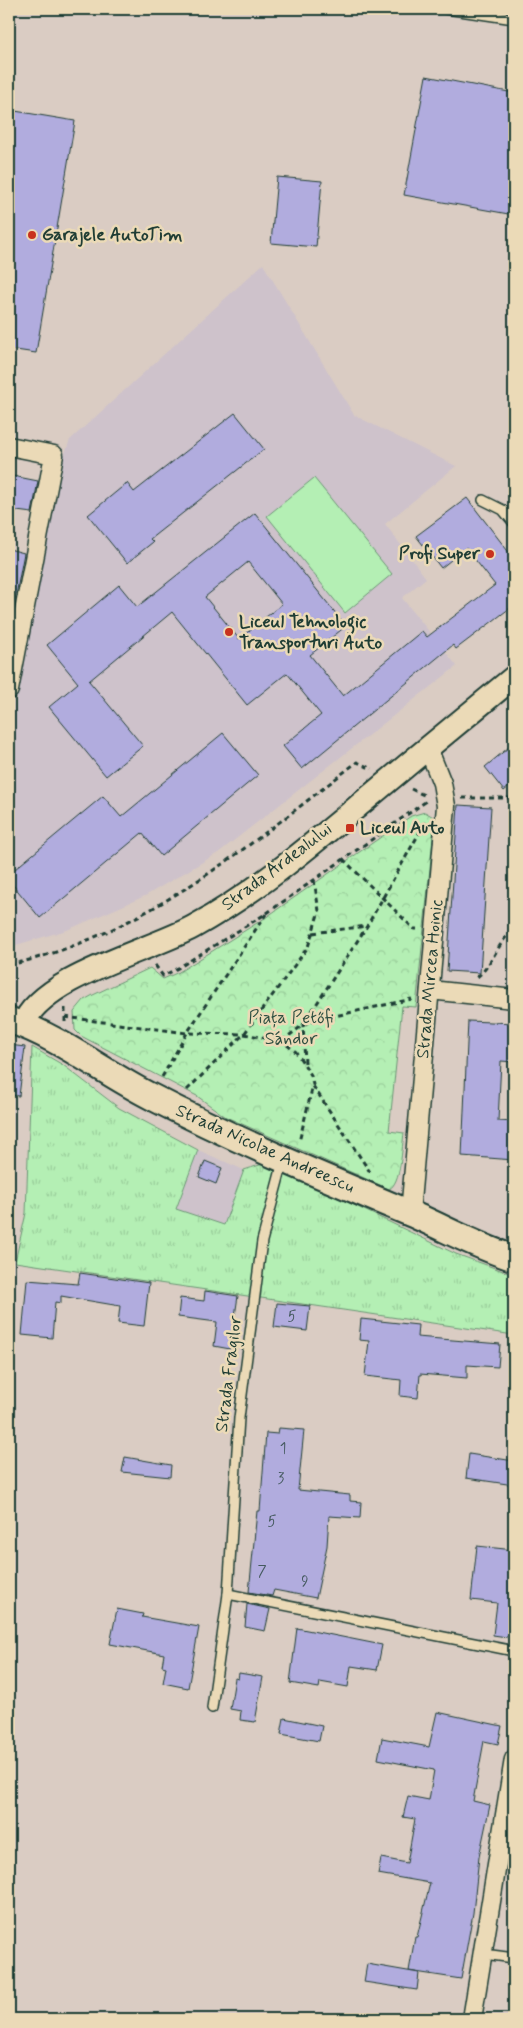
<svg xmlns="http://www.w3.org/2000/svg" width="523" height="2028" font-family="Mynerve,sans-serif">
<style>
.built{fill:#cec2cb}
.grass{fill:url(#grass-tufts);stroke:#6a9674}
.forest{fill:url(#forest-crowns);stroke:#6a9674}
.pitch{fill:#b4efb4;stroke:#6a9674}
.building{fill:#b1acde;stroke:#1f3d34;fill-rule:evenodd}
.lines{fill:none;stroke-linecap:round;stroke-linejoin:round}
.service-casing{stroke:#1f3d34;stroke-width:12}
.minor-casing{stroke:#1f3d34;stroke-width:21}
.tertiary-casing{stroke:#1f3d34;stroke-width:26}
.secondary-casing{stroke:#1f3d34;stroke-width:29}
.path{stroke:#1f3d34;stroke-width:3;stroke-dasharray:5 4;stroke-linecap:butt}
.service{stroke:#ebdab7;stroke-width:9}
.minor{stroke:#ebdab7;stroke-width:18}
.tertiary{stroke:#ebdab7;stroke-width:22}
.secondary{stroke:#ebdab7;stroke-width:25}
.poi-dot{fill:#c8321e;stroke:#ebdab7;stroke-width:2}
.labels{text-anchor:middle;dominant-baseline:central;stroke-width:5;stroke-linejoin:round;paint-order:stroke}
.number-label{font-size:15px;fill:#44595e}
.poi-label{font-size:18px;font-weight:bold;fill:#1f3d34;stroke:#ebdab7;text-anchor:start}
.street-label{font-size:18px;fill:#1f3d34;stroke:#ebdab7}
.park-label{font-size:18px;fill:#2e4f41;stroke:#ebdab7}
</style>
<defs>
<pattern id="grass-tufts" width="24" height="20" patternUnits="userSpaceOnUse" patternTransform="scale(1.25)"><rect width="24" height="20" fill="#b4efb4"/><path d="M3 7l-1-3M5 7V3M7 7l1-3M15 17l-1-3M17 17v-4M19 17l1-3" fill="none" stroke="#9ace9b"/></pattern>
<pattern id="forest-crowns" width="20" height="18" patternUnits="userSpaceOnUse" patternTransform="scale(1.25)"><rect width="20" height="18" fill="#b4efb4"/><path d="M2 6a3 3 0 1 1 6 0M12 15a3 3 0 1 1 6 0" fill="none" stroke="#9ace9b"/></pattern>
</defs>
<rect width="100%" height="100%" fill="#daccc3"/>
<filter id="ink" filterUnits="userSpaceOnUse"><feTurbulence type="fractalNoise" baseFrequency=".02" numOctaves="2"/><feDisplacementMap in="SourceGraphic" scale="10" xChannelSelector="R" yChannelSelector="G"/><feConvolveMatrix kernelMatrix="1 2 1 2 8 2 1 2 1" color-interpolation-filters="sRGB"/></filter>
<g filter="url(#ink)">
<g class="built">
<polygon points="263,264 354,415 456,466 385,524 426,578 402,598 457,666 218,853 145,896 67,930 9,947 9,737 60,466 70,440"/>
<polygon points="198,1150 244,1170 224,1225 176,1209"/>
</g>
<polygon class="grass" points="32,1047 63,1065 119,1108 198,1150 176,1209 224,1225 244,1170 266,1163 456,1254 514,1275 514,1335 15,1262 26,1213"/>
<path class="forest" d="M 425,812 L 435,818 L 416,1007 L 402,1006 L 389,1131 L 404,1133 C 402,1146 401,1184 389,1189 L 226,1117 L 197,1096 L 81,1036 L 75,1030 L 74,1012 L 84,1000 L 93,995 L 150,968 L 163,979 L 179,972 L 265,918 L 411,816 Z"/>
<polygon class="pitch" points="314,478 392,574 345,613 267,516"/>
<g class="building">
<polygon points="426,76 514,93 514,215 404,195"/>
<polygon points="9,110 75,121 36,353 9,349"/>
<polygon points="277,177 322,181 316,247 271,243"/>
<polygon points="235,413 264,449 150,539 153,542 127,563 88,515 127,483 134,492"/>
<polygon points="13,476 38,481 32,513 9,510 9,490"/>
<path d="M 467,498 L 514,559 L 514,605 L 456,649 L 453,645 L 302,769 L 283,746 L 321,715 L 287,673 L 247,705 L 172,612 L 89,681 L 143,746 L 106,776 L 49,707 L 78,683 L 47,645 L 119,585 L 137,607 L 255,513 L 346,626 L 310,655 L 343,696 L 422,631 L 427,637 L 495,585 L 466,548 L 441,568 L 416,536 ZM 248,562 L 282,604 L 239,639 L 205,597 Z"/>
<polygon points="9,549 24,553 12,616 9,616"/>
<polygon points="223,733 258,775 161,856 142,833 40,918 9,880 9,874 103,796 121,817"/>
<polygon points="514,743 514,783 504,791 485,767"/>
<polygon points="458,805 491,807 480,973 447,971"/>
<polygon points="468,1021 514,1023 514,1062 501,1061 498,1121 514,1122 514,1160 462,1156"/>
<polygon points="9,1045 25,1047 19,1096 9,1095"/>
<polygon points="205,1161 222,1168 216,1184 199,1177"/>
<polygon points="80,1273 149,1283 144,1326 118,1323 120,1306 61,1296 61,1303 55,1302 52,1338 22,1335 27,1280 78,1284"/>
<polygon points="205,1291 238,1296 230,1349 214,1346 217,1322 178,1317 180,1298 204,1301"/>
<polygon points="277,1303 310,1306 307,1331 274,1327"/>
<polygon points="361,1319 418,1325 417,1337 500,1344 498,1367 467,1365 467,1378 420,1374 418,1398 400,1396 401,1380 365,1376 369,1341 359,1340"/>
<polygon points="279,1428 304,1430 298,1490 350,1495 350,1501 361,1502 360,1518 329,1516 327,1546 316,1598 274,1590 272,1596 249,1592 257,1511 260,1511 266,1433 278,1434"/>
<polygon points="469,1454 514,1461 514,1485 466,1478"/>
<polygon points="125,1457 171,1465 170,1477 122,1472"/>
<polygon points="477,1546 514,1550 514,1638 493,1635 497,1603 471,1600"/>
<polygon points="247,1604 270,1609 265,1631 245,1627"/>
<polygon points="117,1609 143,1614 142,1617 199,1627 188,1688 163,1683 166,1667 162,1666 164,1654 110,1644"/>
<polygon points="297,1628 382,1645 377,1670 351,1666 348,1687 320,1682 319,1688 290,1683"/>
<polygon points="239,1673 263,1677 255,1722 240,1720 241,1711 230,1709 235,1678 238,1679"/>
<polygon points="437,1712 502,1726 498,1744 484,1741 473,1801 490,1805 479,1857 473,1913 461,1979 409,1971 415,1937 417,1937 430,1883 378,1874 381,1858 407,1863 415,1819 403,1817 408,1796 429,1800 434,1770 378,1759 382,1738 429,1747"/>
<polygon points="284,1718 322,1726 319,1741 281,1734"/>
<polygon points="367,1964 419,1973 417,1990 364,1982"/>
</g>
<g class="lines">
<g class="service-casing">
<g id="service">
<polyline points="446,9 514,19"/>
<polyline points="483,500 503,510 514,523"/>
<polyline points="228,1594 514,1651"/>
<polyline points="212,1708 228,1594 239,1418 262,1241 283,1162"/>
<polyline points="484,1954 514,1958"/>
</g>
</g>
<g class="minor-casing">
<g id="minor">
<polyline points="9,446 54,455 9,690"/>
<polyline points="430,990 514,999"/>
<polyline points="410,1213 446,806 442,783 428,748"/>
<polyline points="472,2019 514,1759"/>
</g>
</g>
<g class="tertiary-casing">
<path id="tertiary" d="M 23,1025 C 41,977 149,951 193,927 C 255,893 309,847 363,802 C 413,760 464,718 514,677"/>
</g>
<g class="secondary-casing">
<path id="secondary" d="M 9,1020 C 60,1037 104,1073 152,1097 C 235,1140 321,1176 407,1212 C 443,1227 477,1247 514,1258"/>
</g>
<g class="path">
<polyline points="411,789 426,796"/>
<polyline points="462,798 514,798"/>
<polyline points="343,859 414,929 417,929"/>
<polyline points="313,933 367,926"/>
<path d="M 9,965 C 143,936 251,844 357,762 L 372,769"/>
<polyline points="155,965 163,976 178,968 267,913 428,800"/>
<path d="M 477,977 C 492,966 497,943 514,929"/>
<polyline points="65,1017 187,1033 244,1034 282,1041 296,1052 311,1075 313,1085 299,1142"/>
<polyline points="65,1022 65,1008"/>
<polyline points="282,1041 303,1025 312,1021 412,999"/>
<polyline points="305,1063 303,1025 367,926 426,821"/>
<polyline points="162,1077 187,1033 266,914"/>
<polyline points="313,1086 370,1172"/>
<polyline points="187,1090 244,1034 308,947 319,911 314,880"/>
</g>
<use href="#service" class="service"/>
<use href="#minor" class="minor"/>
<use href="#tertiary" class="tertiary"/>
<use href="#secondary" class="secondary"/>
</g>
</g>
<g class="poi-dot">
<circle cx="32" cy="235" r="5"/>
<circle cx="490" cy="554" r="5"/>
<circle cx="229" cy="632" r="5"/>
<rect x="345" y="823" width="10" height="10" rx="2.5"/>
</g>
<g class="labels">
<g class="number-label">
<text x="292" y="1317">5</text>
<text x="283" y="1449">1</text>
<text x="281" y="1479">3</text>
<text x="272" y="1522">5</text>
<text x="262" y="1572">7</text>
<text x="305" y="1582">9</text>
</g>
<g class="poi-label">
<text x="42" y="235">Garajele AutoTim</text>
<text x="480" y="554" text-anchor="end">Profi Super</text>
<text x="239" y="622">Liceul Tehnologic<tspan x="239" dy="21">Transporturi Auto</tspan></text>
<text x="360" y="828">Liceul Auto</text>
</g>
<g class="street-label">
<text transform="translate(277 867) rotate(-37)">Strada Ardealului</text>
<text transform="translate(430 979) rotate(-85)">Strada Mircea Hoinic</text>
<text transform="translate(265 1149) rotate(24)">Strada Nicolae Andreescu</text>
<text transform="translate(229 1374) rotate(-83)">Strada Fragilor</text>
</g>
<g class="park-label">
<text x="291" y="1018">Piața Petőfi<tspan x="291" dy="21">Sándor</tspan></text>
</g>
</g>
<rect width="523" height="2028" fill="none" stroke="#ebdab7" stroke-width="30"/>
<rect x="15" y="15" width="493" height="1998" fill="none" stroke="#1f3d34" stroke-width="2" filter="url(#ink)"/>
</svg>
